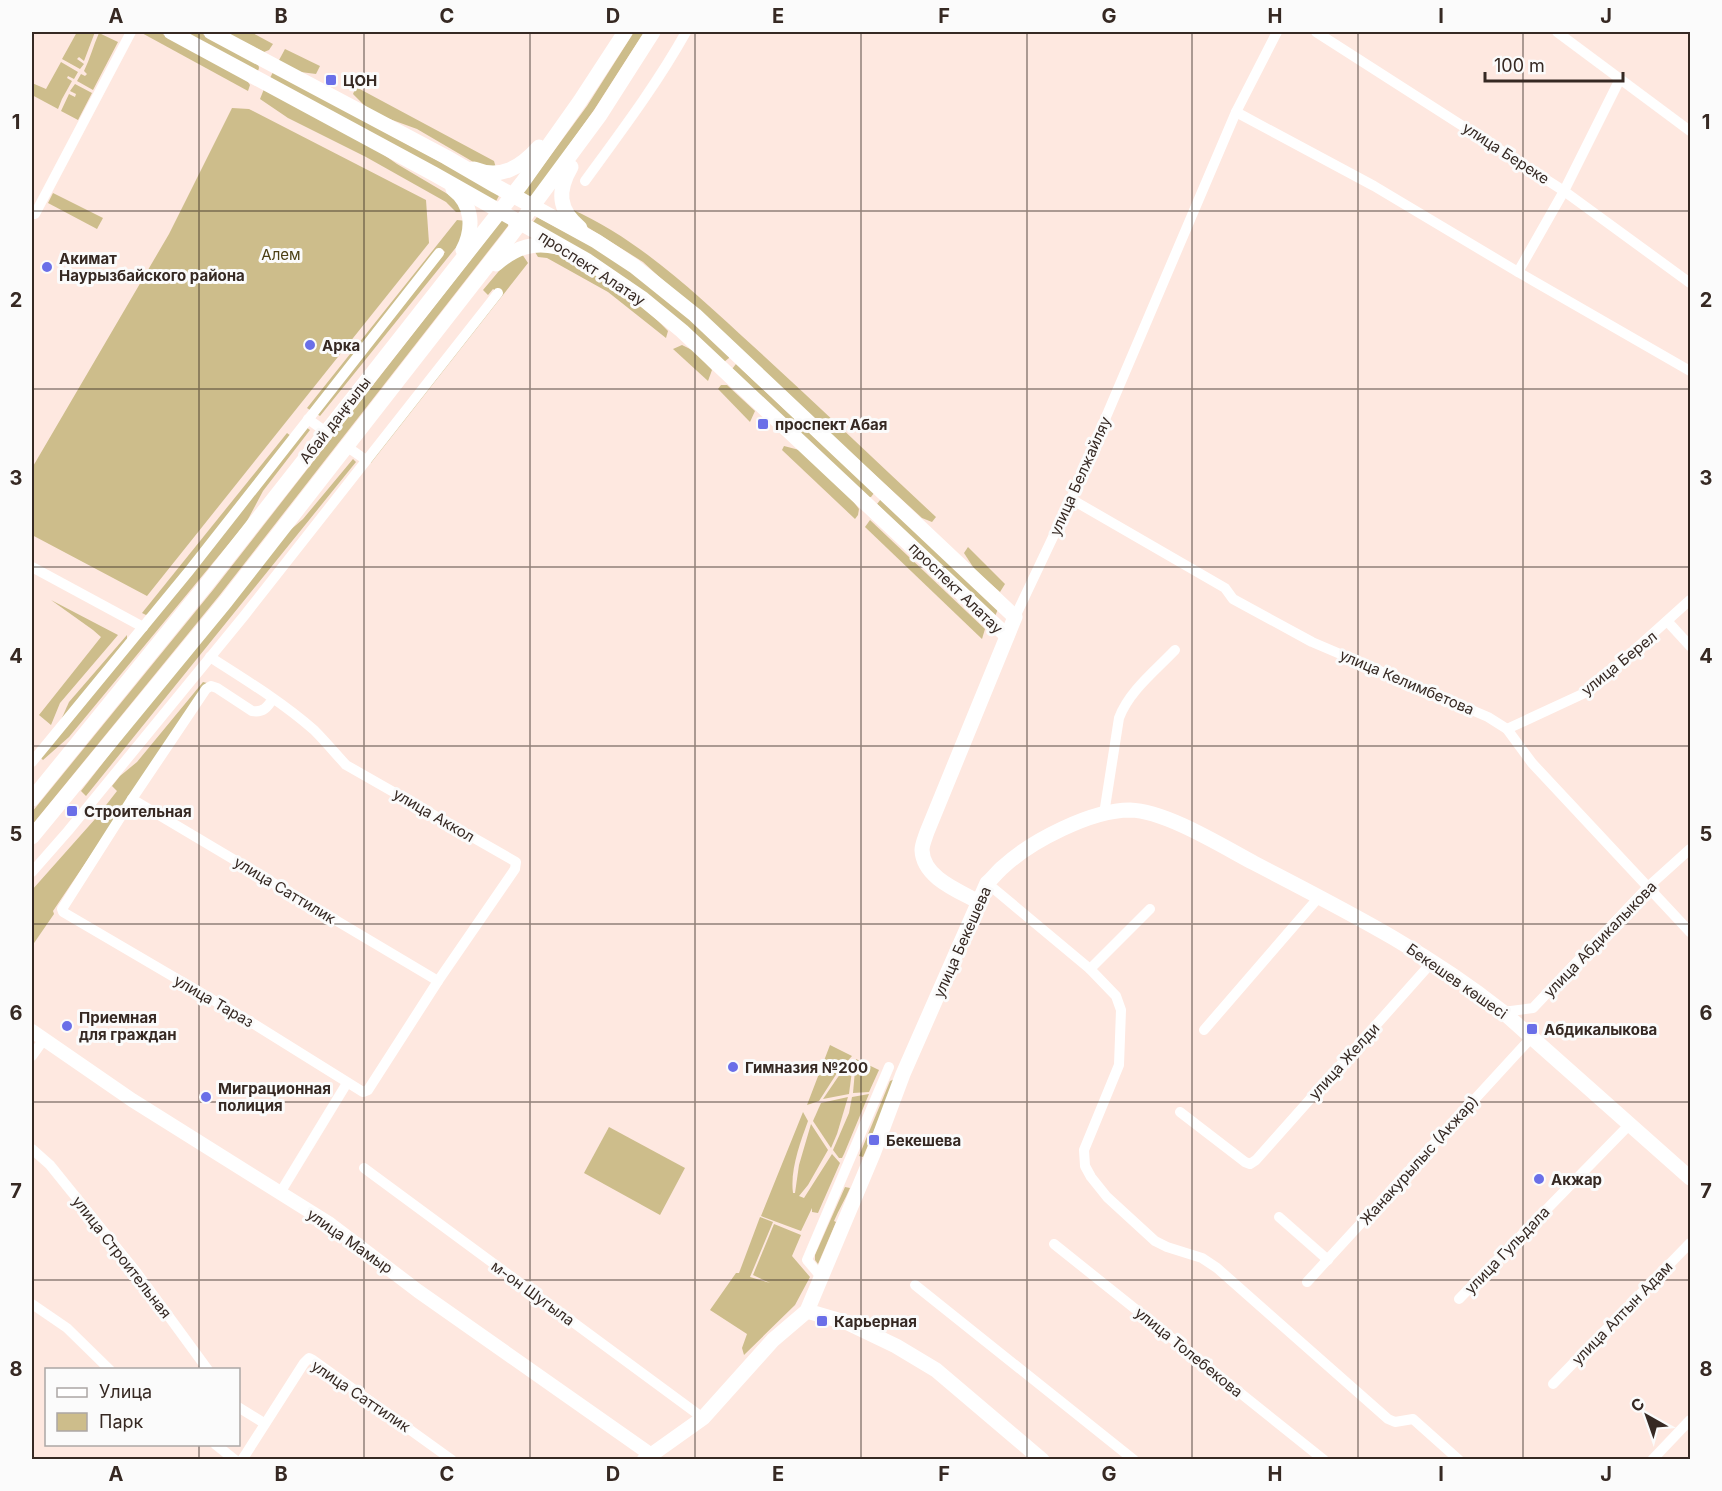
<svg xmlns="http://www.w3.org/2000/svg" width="1722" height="1491" font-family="Inter,sans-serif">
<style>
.green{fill:#cdbd8b}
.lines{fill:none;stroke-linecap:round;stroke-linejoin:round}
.minor{stroke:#fff;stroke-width:10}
.tertiary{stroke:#fff;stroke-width:14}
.secondary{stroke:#fff;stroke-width:15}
.grid{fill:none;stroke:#362923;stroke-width:1.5;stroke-opacity:0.55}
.poi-dot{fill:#6a6fe8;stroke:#fbfbfb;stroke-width:2}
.labels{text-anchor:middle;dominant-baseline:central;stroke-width:6;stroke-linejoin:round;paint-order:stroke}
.poi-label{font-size:15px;font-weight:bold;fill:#362923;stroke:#fbfbfb;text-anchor:start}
.street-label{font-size:15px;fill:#362923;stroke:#fbfbfb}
.park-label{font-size:15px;fill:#4b3e12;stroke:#fbfbfb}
.neatline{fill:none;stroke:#362923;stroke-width:2}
.grid-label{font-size:20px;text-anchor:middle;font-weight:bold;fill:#362923}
</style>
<rect width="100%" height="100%" fill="#fee8e0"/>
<g class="green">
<polygon points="77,32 95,32 84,61 79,57 77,59 84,64 80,69 62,59"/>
<polygon points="140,32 159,32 246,79 250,85 248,91"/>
<polygon points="180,32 199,32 258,63 259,68 258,71"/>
<polygon points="224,32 251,32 273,44 269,50 264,52"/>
<polygon points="634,32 644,32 594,110 531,198 523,193 587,106"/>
<path d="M 99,33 L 118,42 L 93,90 L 77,81 L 81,74 L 85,76 L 87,74 L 84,71 C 90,59 93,46 99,33 Z"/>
<polygon points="285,49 320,66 316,74 293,71 278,62"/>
<polygon points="61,62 78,72 74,79 68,76 67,78 72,81 62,99 58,109 32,95 32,83 46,89"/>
<polygon points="273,72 500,194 495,203 269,80"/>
<polygon points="75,84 92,93 78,120 61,111 69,94 75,97 76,94 70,91"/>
<polygon points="356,87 494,161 496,168 475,163 417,129 384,117 368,109 353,94"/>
<polygon points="264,89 370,145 397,164 456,199 463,212 456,212 446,202 366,157 288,118 260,99"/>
<polygon points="232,108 249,109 426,200 429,243 147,596 32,535 32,468 169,234"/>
<polygon points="53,193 103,218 97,229 48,203"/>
<path d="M 571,209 C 641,240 697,295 753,346 C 814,402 875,460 936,517 L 932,522 L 922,518 L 643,262 L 584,225 Z"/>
<polygon points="537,217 612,257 691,319 729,356 729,358 724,362 535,225 533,222"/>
<polygon points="457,220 467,221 462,240 320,416 317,414 445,252 440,248 310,410 307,408"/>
<polygon points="505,220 508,222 508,226 219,596 32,825 32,812 213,590 501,221"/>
<path d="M 549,251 C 586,267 641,301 668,331 L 666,338 L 608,292 L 547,258 L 538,257 L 535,252 Z"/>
<polygon points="522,254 528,263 371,463 368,462 500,294 493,289 488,295 483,290 509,259"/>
<polygon points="682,345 694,351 712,370 708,381 673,349"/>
<polygon points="736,364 874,493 871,497 867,497 732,369"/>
<polygon points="721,385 727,385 755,411 750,422 718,389"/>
<polygon points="306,427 310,430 263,491 246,523 69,737 43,760 40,757"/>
<polygon points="287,433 291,436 151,612 146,615 142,613"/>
<polygon points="784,446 803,451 853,501 859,509 858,515 855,519 782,450"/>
<polygon points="353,459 356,462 86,796 81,791 273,545 303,519"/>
<polygon points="881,499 998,609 994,619 877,504"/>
<polygon points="870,520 985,629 982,639 865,527"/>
<polygon points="968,547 1005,584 1000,592 975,570 964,553"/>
<polygon points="51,600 118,635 60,703 51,725 39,715 101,637 93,630"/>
<polygon points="127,635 127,643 61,720 69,702"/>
<polygon points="203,682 207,683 53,911 54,914 32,946 32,890 96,818 117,791 112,786 120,776 137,762"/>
<polygon points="830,1045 852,1056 837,1073 819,1101 807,1105"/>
<polygon points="856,1059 879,1070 869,1092 853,1093"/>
<polygon points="851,1061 853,1061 853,1063 849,1094 823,1099 838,1077"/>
<polygon points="897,1078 863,1157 859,1156 890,1081"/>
<polygon points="869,1094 844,1154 842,1158 839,1158 833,1150 849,1113 852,1097"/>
<polygon points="848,1097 837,1134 831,1148 813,1121 821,1103"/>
<path d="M 803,1112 L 808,1121 C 800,1143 790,1170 793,1193 L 795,1193 L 799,1165 L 811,1124 L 828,1150 L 808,1185 L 799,1196 L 804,1198 L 832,1154 L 840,1163 L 818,1213 L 812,1212 L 812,1208 L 801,1231 L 761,1216 Z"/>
<polygon points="609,1127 685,1168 660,1215 584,1173"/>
<path d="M 845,1187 L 850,1188 C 845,1200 839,1209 834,1221 L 836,1222 L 818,1264 L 815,1260 L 815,1255 Z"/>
<polygon points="760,1217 773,1222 750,1277 770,1283 753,1275 774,1224 801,1235 792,1256 810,1277 795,1305 744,1355 742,1348 747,1334 710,1310 736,1273 739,1273"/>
</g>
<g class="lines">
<g class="minor">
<polyline points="1316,32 1564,191 1690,283"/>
<polyline points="1557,32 1690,131"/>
<polyline points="1236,112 1374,186 1518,272 1690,371"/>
<path d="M 585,181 C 620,133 657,84 686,32"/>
<polyline points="32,213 35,214 131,32"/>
<polyline points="1518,272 1564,191 1620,79"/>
<polyline points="308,419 326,432"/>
<polyline points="346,446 366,460"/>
<polyline points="1071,499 1225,588 1233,599 1312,642 1488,717 1507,729 1532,763 1690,932"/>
<polyline points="32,567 143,627"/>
<polyline points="1015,617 1071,499 1236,112 1277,32"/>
<polyline points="1668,622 1690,646"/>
<path d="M 210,657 C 246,680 282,702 314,730 C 325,741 335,753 346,765 L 516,862 L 515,869 L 438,981 L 368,1090 L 363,1092 L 254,1024 L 63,912 L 62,909 L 132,799 L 206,689 L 211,686 L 217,688 L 252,711 C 263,713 268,707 273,698"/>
<polyline points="1507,729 1589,691 1690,600"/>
<polyline points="32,762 189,571 439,253"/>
<polyline points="132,799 438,981"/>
<path d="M 1104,814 L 1119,718 C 1129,691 1156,670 1175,650"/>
<polyline points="32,872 68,831 244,616 498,293"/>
<polyline points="987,883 1090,969 1116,996 1121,1010 1119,1065 1084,1150 1085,1166 1091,1177 1107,1197 1155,1241 1167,1247 1202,1258 1217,1268 1388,1419 1395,1422 1413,1419 1459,1460"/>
<polyline points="1090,969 1150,909"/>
<polyline points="1503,1012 1533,1008 1649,886 1690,849"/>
<polyline points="1204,1030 1319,897"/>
<polyline points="32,1056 44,1039"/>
<polyline points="1180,1112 1245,1162 1250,1164 1256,1160 1433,961"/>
<polyline points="32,1149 50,1165 137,1273 208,1370"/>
<polyline points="364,1168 703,1418"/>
<polyline points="280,1193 347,1083"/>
<polyline points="1279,1217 1328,1260"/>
<polyline points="1054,1244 1324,1460"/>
<polyline points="822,1278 807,1260 889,1067"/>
<polyline points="1307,1282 1531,1038"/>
<polyline points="915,1285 1134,1460"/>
<polyline points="1459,1299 1630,1124"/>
<polyline points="32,1304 67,1328 110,1370"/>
<polyline points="1553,1384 1690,1243"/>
<polyline points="238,1407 264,1423"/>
<polyline points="215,1444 235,1460"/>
<polyline points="242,1460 304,1363 309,1358 313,1360 452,1460"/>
<polyline points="1652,1460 1690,1420"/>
</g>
<polyline class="tertiary" points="32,1031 132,1100 330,1224 418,1291 650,1454"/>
<g class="secondary">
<polyline points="171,32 434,174 586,260 643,299 682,331 1007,636"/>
<path d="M 211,32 L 446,157 L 496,186 L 596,241 L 634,266 L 695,315 L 1015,617 L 927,832 C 925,838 922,845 922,850 C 923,878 959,891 979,902"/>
<path d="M 571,167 C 557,191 558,210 580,228"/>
<path d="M 474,169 C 501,180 521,167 539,147"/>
<path d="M 453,189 C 473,204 474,229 463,250"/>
<path d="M 496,264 C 514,248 533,241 557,247"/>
<polyline points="32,799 206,585 522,183 580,101 625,32"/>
<polyline points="32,837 226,601 509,238 600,115 653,32"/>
<polyline points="807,1311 848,1323 896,1346 936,1370 1042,1460"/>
<path d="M 644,1460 L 703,1418 L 773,1340 L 807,1311 L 873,1154 L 903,1074 L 987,883 C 993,878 997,872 1003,867 C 1031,841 1091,810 1130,810 C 1166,811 1222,846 1254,863 C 1342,909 1425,950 1503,1012 L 1690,1178"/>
</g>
</g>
<path class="grid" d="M 199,32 L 199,1370M 364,32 L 364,1460M 530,32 L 530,1460M 695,32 L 695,1460M 861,32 L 861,1460M 1027,32 L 1027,1460M 1192,32 L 1192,1460M 1358,32 L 1358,1460M 1523,32 L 1523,1460M 32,211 L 1690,211M 32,389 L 1690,389M 32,567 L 1690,567M 32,746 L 1690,746M 32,924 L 1690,924M 32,1102 L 1690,1102M 32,1280 L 1690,1280M 199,1444 L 199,1460"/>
<g class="poi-dot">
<rect x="325" y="74" width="12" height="12" rx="3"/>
<circle cx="47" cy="267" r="6"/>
<circle cx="310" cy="345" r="6"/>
<rect x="757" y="418" width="12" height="12" rx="3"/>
<rect x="66" y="805" width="12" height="12" rx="3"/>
<circle cx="67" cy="1026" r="6"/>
<rect x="1526" y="1023" width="12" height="12" rx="3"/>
<circle cx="733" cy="1067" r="6"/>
<circle cx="206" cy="1097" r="6"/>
<rect x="868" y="1134" width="12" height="12" rx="3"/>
<circle cx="1539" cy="1179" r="6"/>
<rect x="816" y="1315" width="12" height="12" rx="3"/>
</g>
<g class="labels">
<g class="poi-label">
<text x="343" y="80">ЦОН</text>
<text x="59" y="258">Акимат<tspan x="59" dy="17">Наурызбайского района</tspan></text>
<text x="322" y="345">Арка</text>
<text x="775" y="424">проспект Абая</text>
<text x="84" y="811">Строительная</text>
<text x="79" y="1017">Приемная<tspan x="79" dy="17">для граждан</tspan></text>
<text x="1544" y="1029">Абдикалыкова</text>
<text x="745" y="1067">Гимназия №200</text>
<text x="218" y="1088">Миграционная<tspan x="218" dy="17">полиция</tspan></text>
<text x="886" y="1140">Бекешева</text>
<text x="1551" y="1179">Акжар</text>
<text x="834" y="1321">Карьерная</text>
</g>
<g class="street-label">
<text transform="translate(1506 153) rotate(33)">улица Береке</text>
<text transform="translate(592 268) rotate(33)">проспект Алатау</text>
<text transform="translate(335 420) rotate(-52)">Абай даңғылы</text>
<text transform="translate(1080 476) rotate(-66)">улица Белжайляу</text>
<text transform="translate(956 588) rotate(44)">проспект Алатау</text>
<text transform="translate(1619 663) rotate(-39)">улица Берел</text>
<text transform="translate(1407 682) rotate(23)">улица Келимбетова</text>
<text transform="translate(434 815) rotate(30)">улица Аккол</text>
<text transform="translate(285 890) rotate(31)">улица Саттилик</text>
<text transform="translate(1600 939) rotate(-46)">улица Абдикалыкова</text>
<text transform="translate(962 942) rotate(-66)">улица Бекешева</text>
<text transform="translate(1457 981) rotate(35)">Бекешев көшесі</text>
<text transform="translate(214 1001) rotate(30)">улица Тараз</text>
<text transform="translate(1344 1061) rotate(-48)">улица Желди</text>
<text transform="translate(1419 1160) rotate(-48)">Жанакурылыс (Акжар)</text>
<text transform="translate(350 1241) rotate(35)">улица Мамыр</text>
<text transform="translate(1507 1250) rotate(-46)">улица Гульдала</text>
<text transform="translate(122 1257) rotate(52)">улица Строительная</text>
<text transform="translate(533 1293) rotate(36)">м-он Шугыла</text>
<text transform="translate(1622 1313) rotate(-46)">улица Алтын Адам</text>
<text transform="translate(1189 1352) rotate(39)">улица Толебекова</text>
<text transform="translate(361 1396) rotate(34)">улица Саттилик</text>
</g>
<g class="park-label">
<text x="281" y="254">Алем</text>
</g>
</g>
<rect width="1722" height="1491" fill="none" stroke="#fbfbfb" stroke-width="66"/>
<rect x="45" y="1368" width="195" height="78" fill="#fbfbfb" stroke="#aca7a5" stroke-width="1.5"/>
<rect x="57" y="1388" width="30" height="9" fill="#ffffff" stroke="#aca7a5" stroke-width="1.5"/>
<text x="99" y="1398" font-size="18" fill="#362923">Улица</text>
<rect x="57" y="1413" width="30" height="18" fill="#cdbd8b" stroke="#aca7a5" stroke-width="1.5"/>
<text x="99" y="1428" font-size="18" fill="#362923">Парк</text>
<g transform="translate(1647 1416) rotate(320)" stroke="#fbfbfb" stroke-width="4.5" paint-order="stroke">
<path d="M0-4.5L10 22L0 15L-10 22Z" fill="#362923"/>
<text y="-9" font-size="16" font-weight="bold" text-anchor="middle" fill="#362923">С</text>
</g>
<path d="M1485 72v9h138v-9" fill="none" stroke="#362923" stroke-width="3"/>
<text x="1494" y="72" font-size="18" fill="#362923" stroke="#fbfbfb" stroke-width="4.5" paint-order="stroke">100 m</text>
<rect x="33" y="33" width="1656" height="1425" class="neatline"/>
<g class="grid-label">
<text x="116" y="23">A</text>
<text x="281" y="23">B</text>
<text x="447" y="23">C</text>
<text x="613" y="23">D</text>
<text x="778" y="23">E</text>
<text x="944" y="23">F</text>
<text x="1109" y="23">G</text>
<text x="1275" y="23">H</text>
<text x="1441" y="23">I</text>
<text x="1606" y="23">J</text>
<text x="16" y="129">1</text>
<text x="1706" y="129">1</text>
<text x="16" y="307">2</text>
<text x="1706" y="307">2</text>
<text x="16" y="485">3</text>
<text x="1706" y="485">3</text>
<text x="16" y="663">4</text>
<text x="1706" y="663">4</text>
<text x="16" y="841">5</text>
<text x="1706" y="841">5</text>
<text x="16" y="1020">6</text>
<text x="1706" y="1020">6</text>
<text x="16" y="1198">7</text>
<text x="1706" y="1198">7</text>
<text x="16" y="1376">8</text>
<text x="1706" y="1376">8</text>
<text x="116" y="1481">A</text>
<text x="281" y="1481">B</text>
<text x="447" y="1481">C</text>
<text x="613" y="1481">D</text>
<text x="778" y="1481">E</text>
<text x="944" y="1481">F</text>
<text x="1109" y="1481">G</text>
<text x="1275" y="1481">H</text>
<text x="1441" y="1481">I</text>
<text x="1606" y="1481">J</text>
</g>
</svg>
